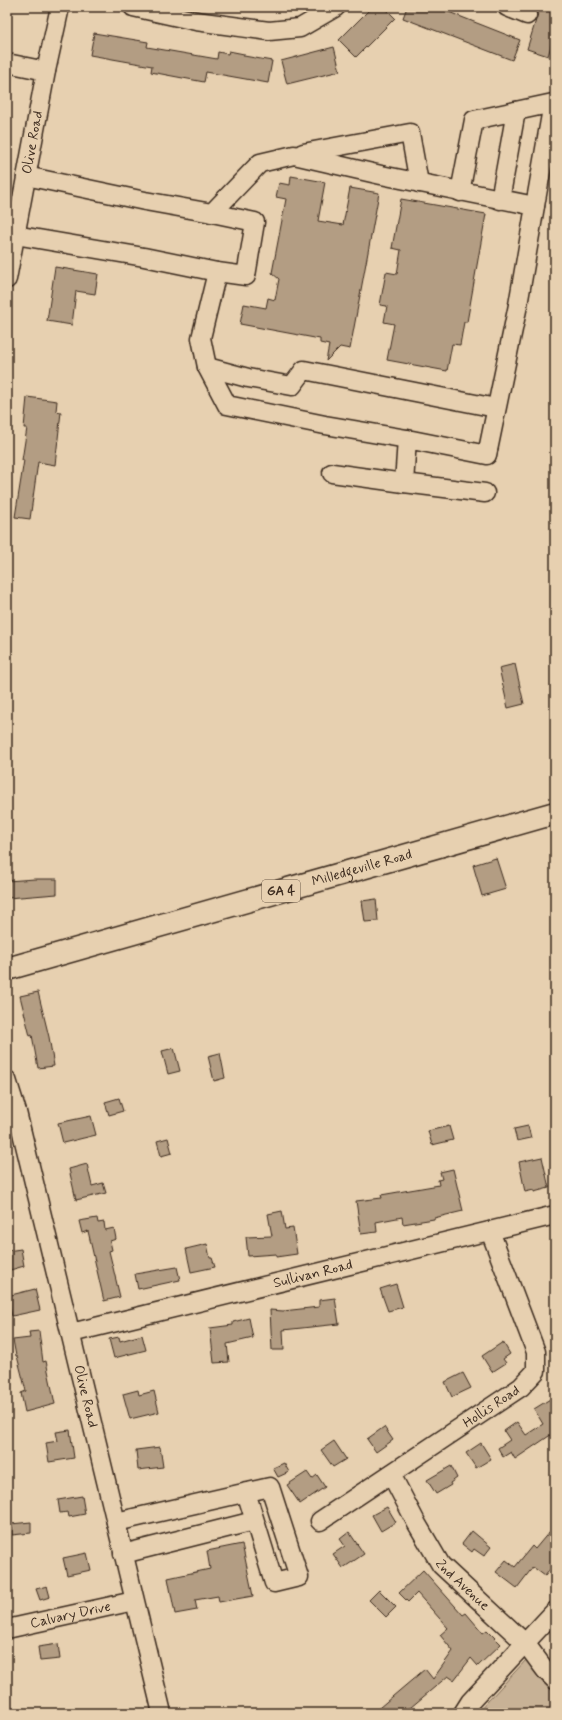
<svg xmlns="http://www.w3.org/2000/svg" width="562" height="1720" font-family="Mynerve,sans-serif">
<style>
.green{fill:#c8b296;stroke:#826e5a}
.building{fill:#b39d83;stroke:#3b2a1e}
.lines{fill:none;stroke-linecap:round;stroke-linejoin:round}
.minor-casing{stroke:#3b2a1e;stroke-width:21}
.major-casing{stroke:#3b2a1e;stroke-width:25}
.minor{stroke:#e7d0b0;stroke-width:18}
.major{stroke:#e7d0b0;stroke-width:22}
.labels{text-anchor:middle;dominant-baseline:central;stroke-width:3;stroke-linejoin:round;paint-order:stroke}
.shield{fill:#e7d0b0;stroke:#6f5c4a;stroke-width:1}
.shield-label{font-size:13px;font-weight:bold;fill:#3b2a1e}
.street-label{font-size:14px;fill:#3b2a1e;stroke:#e7d0b0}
</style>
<rect width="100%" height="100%" fill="#e7d0b0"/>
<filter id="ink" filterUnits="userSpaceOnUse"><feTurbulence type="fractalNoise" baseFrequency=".025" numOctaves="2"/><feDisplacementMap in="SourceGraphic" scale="8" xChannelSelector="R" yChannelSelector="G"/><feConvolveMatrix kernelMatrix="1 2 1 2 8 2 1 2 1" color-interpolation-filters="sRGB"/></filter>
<g filter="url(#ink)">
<polygon class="green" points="526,1660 555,1687 555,1713 477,1713"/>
<g class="building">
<polygon points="372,7 384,7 395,18 356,57 339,40"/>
<polygon points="407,7 436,7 520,40 512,60 403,18"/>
<polygon points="540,7 555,7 555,32 548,56 527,49"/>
<polygon points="94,33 148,42 147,47 217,59 218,52 228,54 229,51 244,54 244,56 272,61 268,83 206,72 204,82 151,72 152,66 90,55"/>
<polygon points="334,47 340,71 287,84 281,61"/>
<polygon points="291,176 325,182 318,221 343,225 350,188 379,193 350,349 340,347 326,361 329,345 320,343 320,339 240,324 244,304 266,308 268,298 275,300 279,279 272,273 286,199 276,197 279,183 290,185"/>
<polygon points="401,199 486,214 467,322 464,322 460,345 452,344 447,371 387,360 394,324 384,322 387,306 380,305 386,272 397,274 401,250 392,248"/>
<polygon points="55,267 98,274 95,294 76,291 72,325 47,321"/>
<polygon points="27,397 57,401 56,411 61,412 55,465 38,462 30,519 15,517 24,460 22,460 27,428 24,428"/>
<polygon points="515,664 524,704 508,708 499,668"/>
<polygon points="496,858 506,889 482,896 473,865"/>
<polygon points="35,879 57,879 57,894 8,898 7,881"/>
<polygon points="376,899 378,921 365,922 362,901"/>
<polygon points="38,992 49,1037 54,1066 38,1068 32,1035 30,1036 20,996"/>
<polygon points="174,1048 180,1071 168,1074 162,1051"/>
<polygon points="220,1053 225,1078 214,1081 208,1056"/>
<polygon points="119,1098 123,1111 109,1115 105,1102"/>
<polygon points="91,1116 96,1135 63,1143 58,1123"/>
<polygon points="449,1126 453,1140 432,1145 428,1131"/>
<polygon points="528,1126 531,1138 517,1141 514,1129"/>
<polygon points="168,1138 172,1153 161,1156 157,1141"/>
<polygon points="542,1157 549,1188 534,1192 534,1190 525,1192 519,1162"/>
<polygon points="87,1164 92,1186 103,1183 106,1193 76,1200 69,1169"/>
<polygon points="453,1169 463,1211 434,1218 434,1219 403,1224 402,1217 376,1222 377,1232 361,1234 356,1201 382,1198 381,1195 439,1185 438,1180 442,1179 440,1172"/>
<polygon points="282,1211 285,1229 293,1228 297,1254 276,1257 276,1254 248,1256 246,1237 272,1236 268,1214"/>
<polygon points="97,1218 98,1223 104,1222 105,1230 114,1228 116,1239 110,1241 112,1250 109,1251 120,1297 104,1301 88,1231 82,1233 79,1221"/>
<polygon points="207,1244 210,1258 212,1258 215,1267 191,1272 186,1249"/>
<polygon points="21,1249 24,1266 7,1271 7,1251"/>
<polygon points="177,1267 180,1280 138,1289 135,1274"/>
<polygon points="396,1284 403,1307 388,1311 380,1289"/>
<polygon points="35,1289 40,1310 12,1316 7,1296"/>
<polygon points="335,1298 339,1324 283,1330 284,1350 272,1350 270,1310 283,1311 319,1307 319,1300"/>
<polygon points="249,1318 253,1338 227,1344 229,1362 214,1363 210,1328 233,1325 233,1322"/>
<polygon points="39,1331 43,1362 46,1361 55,1404 25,1412 21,1393 26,1391 17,1356 16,1356 13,1340 30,1338 29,1332"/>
<polygon points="142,1335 146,1350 114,1358 109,1339 119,1337 120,1341"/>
<polygon points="503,1342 510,1354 503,1359 506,1363 492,1372 482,1356"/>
<polygon points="463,1373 471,1388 452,1397 445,1382"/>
<polygon points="138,1390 139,1395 154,1391 159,1412 130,1419 123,1394"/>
<polygon points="555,1396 555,1432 515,1459 511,1452 503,1457 498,1448 510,1440 504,1431 517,1422 526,1435 543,1424 534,1409"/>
<polygon points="384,1427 393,1440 376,1452 367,1439"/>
<polygon points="70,1430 74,1458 49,1462 46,1443 58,1441 56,1432"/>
<polygon points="334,1441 346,1459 333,1467 321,1450"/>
<polygon points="481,1443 491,1459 476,1468 466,1453"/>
<polygon points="160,1447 163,1467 138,1470 136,1450"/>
<polygon points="284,1463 289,1472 278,1477 273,1468"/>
<polygon points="451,1466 457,1478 450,1483 451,1485 436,1494 427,1480"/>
<polygon points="307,1472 312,1479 317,1475 325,1487 300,1504 287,1485"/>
<polygon points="82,1496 85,1514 69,1517 68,1512 60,1513 58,1500"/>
<polygon points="387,1507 396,1522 381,1531 372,1515"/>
<polygon points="31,1522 31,1533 12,1535 11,1524"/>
<polygon points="555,1525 555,1563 545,1576 533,1567 517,1588 496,1572 506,1560 515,1567 532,1546 535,1549"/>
<polygon points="472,1531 491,1547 484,1556 474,1549 472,1552 462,1544"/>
<polygon points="349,1532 364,1554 343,1568 333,1554 345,1546 340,1539"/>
<polygon points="242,1544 253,1596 219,1602 218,1596 195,1600 197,1610 175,1614 168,1578 210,1569 207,1551"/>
<polygon points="87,1553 91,1570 67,1575 63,1558"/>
<polygon points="423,1570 463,1615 466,1613 483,1633 487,1630 501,1644 478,1666 471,1658 454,1680 448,1676 404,1713 373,1713 425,1669 433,1679 453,1651 440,1635 448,1628 417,1593 408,1602 399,1593"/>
<polygon points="47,1586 50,1597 40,1600 36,1589"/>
<polygon points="379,1590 396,1607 386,1617 369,1600"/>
<polygon points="58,1644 60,1659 40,1661 38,1647"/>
</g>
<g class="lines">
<g class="minor-casing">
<g id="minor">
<polyline points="133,7 196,21 269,31 300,28 336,7"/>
<polyline points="507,7 527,15"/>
<polyline points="7,63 46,71"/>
<polyline points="303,153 410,133 419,183"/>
<polyline points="26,176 145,201 212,213 260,163 294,155 381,175 535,206 518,305 487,455 407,439 404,483 485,493"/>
<polyline points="460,192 474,120 553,103 535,206"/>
<polyline points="500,200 516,111"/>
<polyline points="212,213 255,222 246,276 217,272"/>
<polyline points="15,235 144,257 217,272 201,338 207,367 227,405 325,425 407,439"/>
<path id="s1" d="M 7,279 L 46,71 L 60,7"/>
<polyline points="207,367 248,378 292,386 304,370 496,408"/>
<polyline points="332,473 404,483"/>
<path id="s2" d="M 7,1080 L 17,1112 L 162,1713"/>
<path id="s3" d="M 71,1333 L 555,1215"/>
<path id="s4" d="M 391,1474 L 417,1524 L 441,1565 L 526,1644 L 546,1671 L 555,1680"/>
<path id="s5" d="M 320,1521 L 521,1387 L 536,1371 L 536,1352 L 490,1231"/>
<polyline points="116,1522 270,1487 299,1577 274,1583 246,1492"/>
<polyline points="123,1554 254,1521"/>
<path id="s6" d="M 7,1629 L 134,1601"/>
<polyline points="463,1713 470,1702 555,1611"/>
</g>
</g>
<g class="major-casing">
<g id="major">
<path id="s7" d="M 7,969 L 555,813"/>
</g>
</g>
<use href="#minor" class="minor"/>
<use href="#major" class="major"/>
</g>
</g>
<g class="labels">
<rect class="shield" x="262" y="880" width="38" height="22" rx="3"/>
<g class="shield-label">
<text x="281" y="891">GA 4</text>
</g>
<g class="street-label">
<text stroke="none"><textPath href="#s1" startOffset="139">Olive Road</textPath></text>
<text stroke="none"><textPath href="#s7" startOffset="369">Milledgeville Road</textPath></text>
<text stroke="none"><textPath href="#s3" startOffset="249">Sullivan Road</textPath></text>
<text stroke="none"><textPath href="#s2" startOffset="326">Olive Road</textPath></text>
<text stroke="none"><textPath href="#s5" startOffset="206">Hollis Road</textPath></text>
<text stroke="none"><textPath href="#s4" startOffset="133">2nd Avenue</textPath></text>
<text stroke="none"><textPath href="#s6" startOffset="65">Calvary Drive</textPath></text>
</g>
</g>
<rect width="562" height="1720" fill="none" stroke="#e7d0b0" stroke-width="24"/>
<rect x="12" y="12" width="538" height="1696" fill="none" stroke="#3b2a1e" stroke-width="1.5" filter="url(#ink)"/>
</svg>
